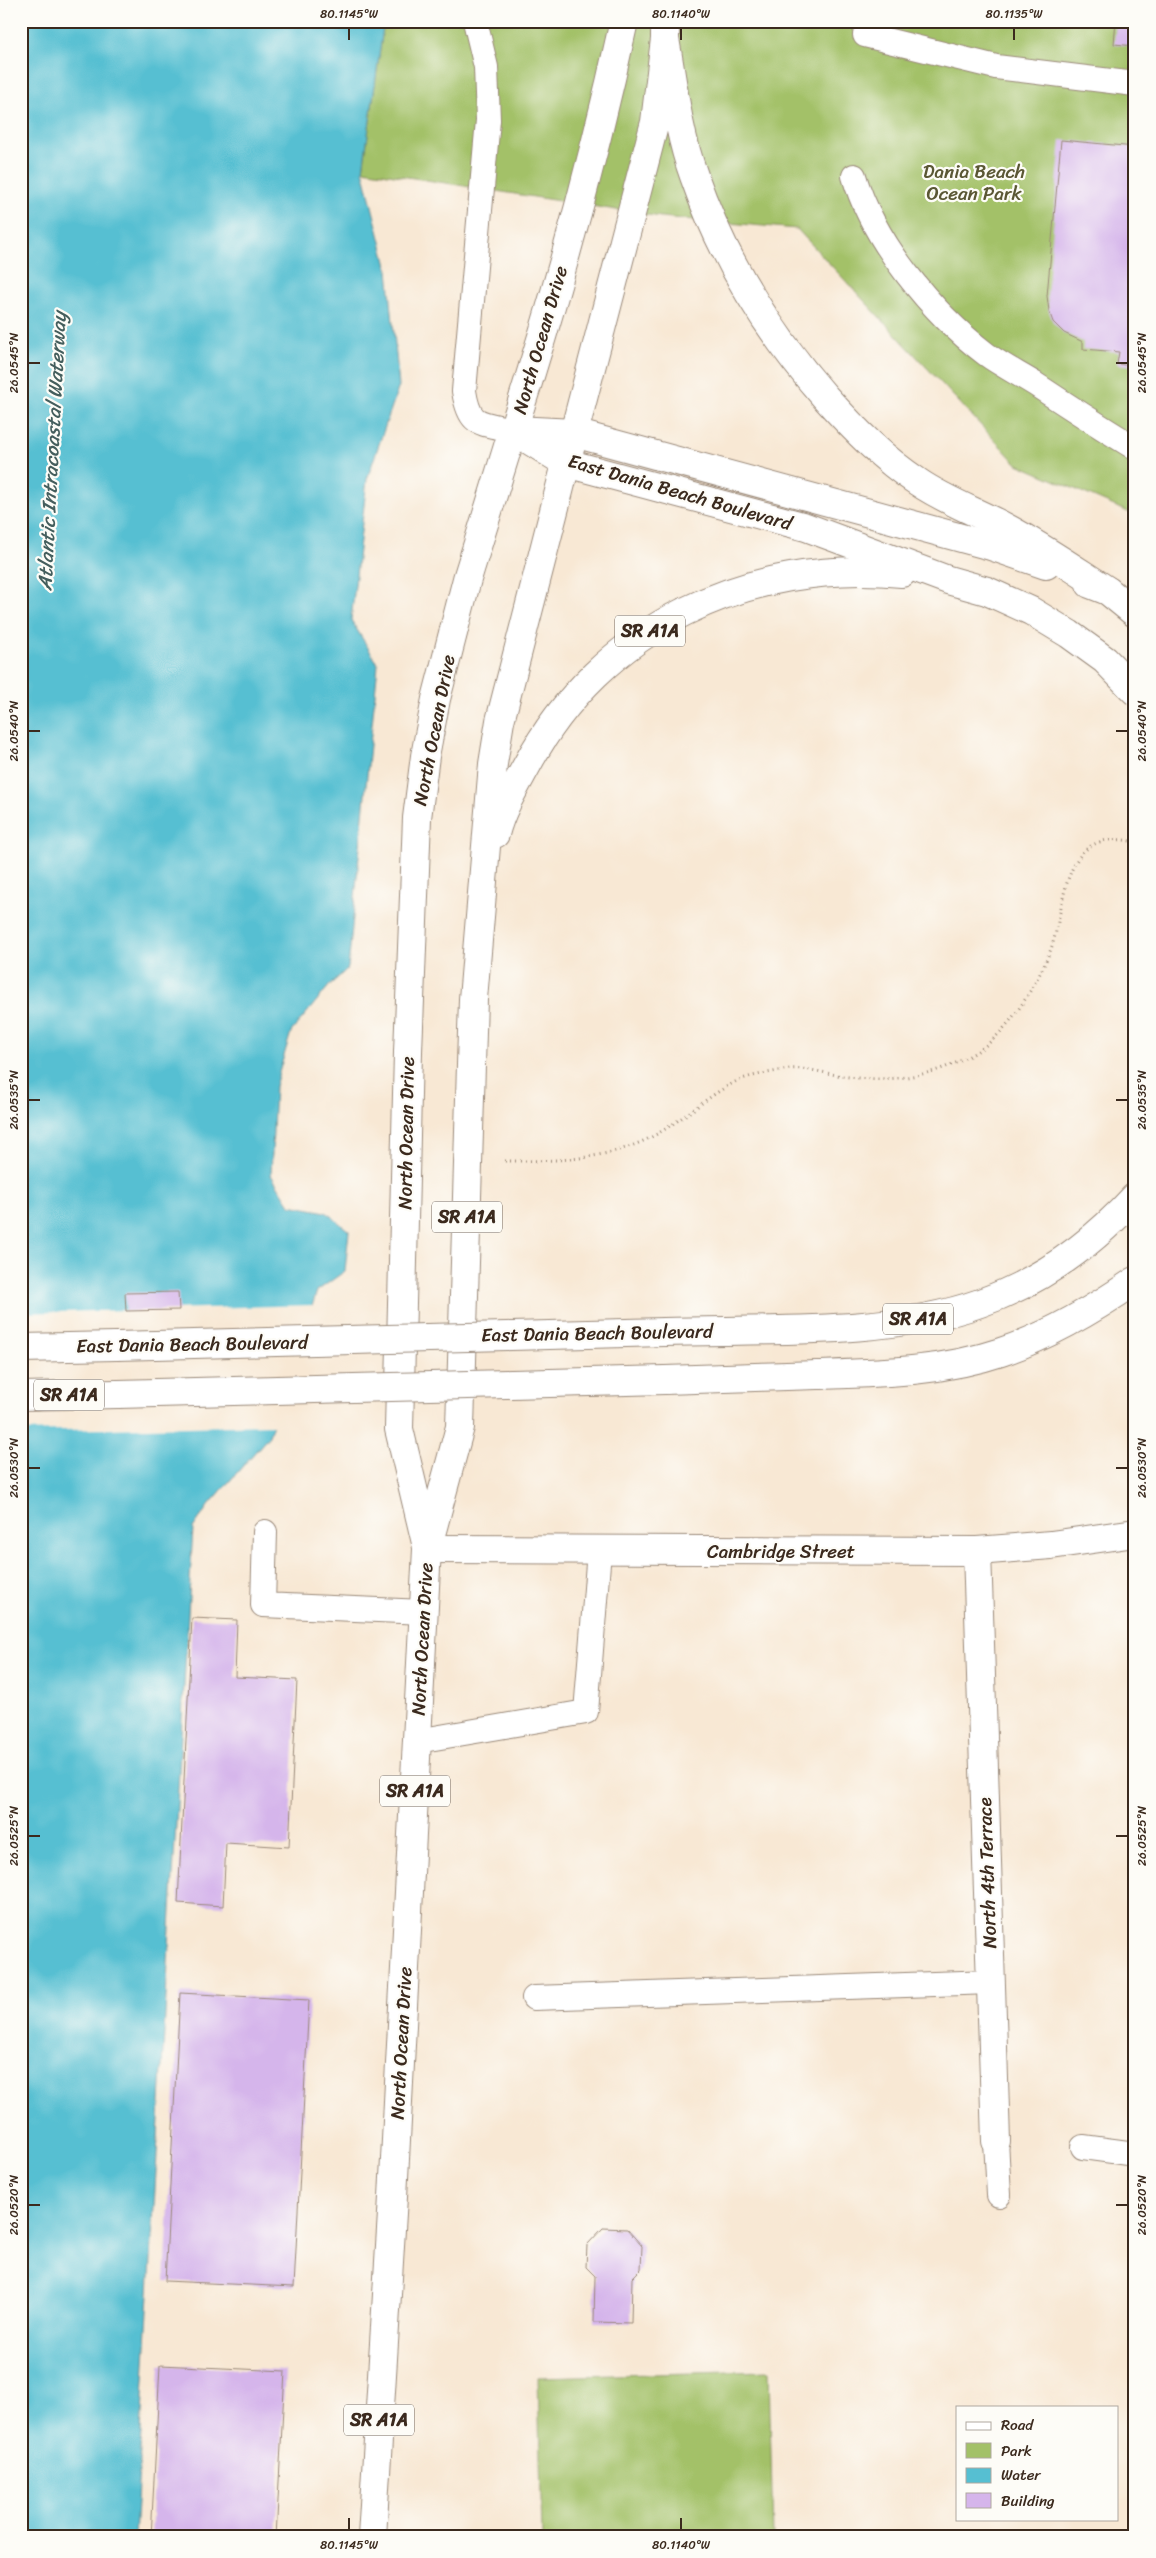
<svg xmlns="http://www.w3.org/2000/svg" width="1156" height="2558" font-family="Sriracha,sans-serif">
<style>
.green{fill:#a3c168;stroke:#6f7643}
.water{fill:#56bfd2;stroke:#487478}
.pier{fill:#f8e8d4}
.building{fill:#d5b5eb}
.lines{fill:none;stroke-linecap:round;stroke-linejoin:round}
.lane-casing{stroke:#9a8979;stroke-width:26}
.street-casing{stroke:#9a8979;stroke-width:30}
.primary-casing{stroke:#9a8979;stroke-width:30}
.path{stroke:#9a8979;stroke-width:3;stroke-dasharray:1 4;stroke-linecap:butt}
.lane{stroke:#fff;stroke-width:24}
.street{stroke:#fff;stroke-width:28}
.primary{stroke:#fff;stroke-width:28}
.primary-bridge-casing{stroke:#9a8979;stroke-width:30;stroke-linecap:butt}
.primary-bridge{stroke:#fff;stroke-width:28}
.ticks{fill:none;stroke:#3b2a1e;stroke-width:2}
.labels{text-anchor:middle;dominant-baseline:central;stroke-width:4.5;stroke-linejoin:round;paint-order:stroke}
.shield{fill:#fdfcf7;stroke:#75695f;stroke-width:1}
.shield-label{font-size:18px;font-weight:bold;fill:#3b2a1e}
.park-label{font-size:19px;fill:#5a5734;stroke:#fdfcf7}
.street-label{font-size:19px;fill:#3b2a1e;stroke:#fdfcf7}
.water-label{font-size:20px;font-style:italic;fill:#445e5d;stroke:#fdfcf7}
.neatline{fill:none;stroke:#3b2a1e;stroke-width:2}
.ticks-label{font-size:12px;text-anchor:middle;fill:#3b2a1e}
</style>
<rect width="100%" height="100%" fill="#fdfcf7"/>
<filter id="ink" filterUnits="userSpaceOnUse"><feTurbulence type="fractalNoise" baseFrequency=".02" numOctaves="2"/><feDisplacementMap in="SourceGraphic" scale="10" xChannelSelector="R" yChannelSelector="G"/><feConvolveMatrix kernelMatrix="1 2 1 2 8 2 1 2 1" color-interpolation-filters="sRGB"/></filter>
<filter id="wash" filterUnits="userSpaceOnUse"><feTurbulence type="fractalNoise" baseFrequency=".0096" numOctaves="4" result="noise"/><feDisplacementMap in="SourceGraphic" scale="20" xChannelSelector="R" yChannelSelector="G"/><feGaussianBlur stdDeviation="1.12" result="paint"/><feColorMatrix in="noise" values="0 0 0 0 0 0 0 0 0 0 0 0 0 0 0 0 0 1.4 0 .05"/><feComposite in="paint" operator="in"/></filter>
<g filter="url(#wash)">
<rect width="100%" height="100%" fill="#f8e8d4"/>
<g class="green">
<polygon points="384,21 1135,21 1135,515 1017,464 797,229 661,217 363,170"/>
<polygon points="769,2371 773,2537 542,2537 538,2377"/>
</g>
<polygon class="water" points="21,21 384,21 363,170 388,270 399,386 367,479 351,620 378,664 348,968 329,986 291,1032 275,1086 271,1175 290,1205 326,1212 349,1231 345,1271 317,1291 269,1436 208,1506 193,1528 135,2537 21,2537"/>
<polygon class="pier" points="315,1305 275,1425 21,1431 21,1313"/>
<g id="blocks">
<g class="building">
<polygon points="1116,21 1135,21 1135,46 1114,44"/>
<polygon points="1061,140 1135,147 1135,366 1117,364 1119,352 1083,349 1083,342 1064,333 1053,322 1049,311 1047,296"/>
<polygon points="178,1292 179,1310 126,1311 125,1293"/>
<polygon points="192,1618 237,1620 235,1677 297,1680 289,1847 226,1843 223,1906 178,1903"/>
<polygon points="180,1993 309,2000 294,2287 165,2281"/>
<polygon points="603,2228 627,2229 642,2246 641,2269 632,2278 631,2323 594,2322 595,2276 586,2267 587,2245"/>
<polygon points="160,2365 285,2371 276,2537 151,2537"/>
</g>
</g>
</g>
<g filter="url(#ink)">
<use href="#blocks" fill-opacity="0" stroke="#9a8979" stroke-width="1"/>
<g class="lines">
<g class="lane-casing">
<g id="lane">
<path d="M 475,21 L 486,67 L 488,120 L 464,391 C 470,428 480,422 513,430"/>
<polyline points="865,35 996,67 1135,84"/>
<path d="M 854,176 C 873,241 932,313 986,354 C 1001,365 1019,374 1035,384 C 1068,406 1101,427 1135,448"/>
<polyline points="265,1532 263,1605 424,1612"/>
<polyline points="417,1741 586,1712 599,1551"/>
<polyline points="534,1998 991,1982"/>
<polyline points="996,2141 999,2195"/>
<polyline points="1083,2147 1135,2154"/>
</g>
</g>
<g class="street-casing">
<g id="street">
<path d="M 513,430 C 556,296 594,159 624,21"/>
<polyline points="574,433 655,122 665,39 665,21"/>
<polyline points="427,1549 977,1551 1051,1545 1135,1533"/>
<polyline points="977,1551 996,2141"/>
</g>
</g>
<g class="primary-casing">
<g id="primary">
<path d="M 665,39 C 673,84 678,132 694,176 C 723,259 768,332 826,398 C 854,429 883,459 918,482 C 944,500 977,512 1005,527 C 1041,546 1074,569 1108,591"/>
<polyline points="513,430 566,463 806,527 948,580 987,591 1031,611 1069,634 1105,660 1135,691"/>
<polyline points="515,430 574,433 991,546 1046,565"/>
<polyline points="1090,584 1108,591 1135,613"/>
<path d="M 495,834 C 501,810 515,787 527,765 C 601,627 748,558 902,573"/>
<path d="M 664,1332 C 761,1329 889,1336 980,1303 C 1040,1282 1092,1244 1135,1197"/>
<polyline points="21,1348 116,1346"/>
<path d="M 665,1380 C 715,1378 766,1377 817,1375 C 879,1373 942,1372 1001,1352 C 1049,1336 1093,1310 1135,1281"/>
<polyline points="21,1396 118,1394"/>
<polyline points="427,1547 399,1429 408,1052 417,818 425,756 436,699 467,579 513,430"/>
<polyline points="372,2537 393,2197 427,1549 460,1427 473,999 493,764 500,721 574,433"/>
</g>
</g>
<path class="path" d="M 505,1161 C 551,1161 597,1161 641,1142 C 676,1127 703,1098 737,1081 C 751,1075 769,1073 783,1070 C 803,1066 823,1073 842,1076 C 891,1084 944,1076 985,1046 C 1012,1026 1039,980 1051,949 C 1067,903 1060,825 1135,842"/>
<use href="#lane" class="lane"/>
<use href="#street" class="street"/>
<use href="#primary" class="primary"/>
<g class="primary-bridge-casing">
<g id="primary-bridge">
<polyline points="116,1346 664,1332"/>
<polyline points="118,1394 665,1380"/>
</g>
</g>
<use href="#primary-bridge" class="primary-bridge"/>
</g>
</g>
<path class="ticks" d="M 349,28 L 349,40M 681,28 L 681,40M 1014,28 L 1014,40M 28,363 L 40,363M 1116,363 L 1128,363M 28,731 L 40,731M 1116,731 L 1128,731M 28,1100 L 40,1100M 1116,1100 L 1128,1100M 28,1468 L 40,1468M 1116,1468 L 1128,1468M 28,1836 L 40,1836M 1116,1836 L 1128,1836M 28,2205 L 40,2205M 1116,2205 L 1128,2205M 349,2518 L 349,2530M 681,2518 L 681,2530"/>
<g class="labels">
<g class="shield">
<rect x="615" y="615.5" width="70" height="31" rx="4"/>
<rect x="432" y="1201.5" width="70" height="31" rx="4"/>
<rect x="883" y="1303.5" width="70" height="31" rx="4"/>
<rect x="34" y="1379.5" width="70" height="31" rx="4"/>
<rect x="380" y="1775.5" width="70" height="31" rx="4"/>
<rect x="344" y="2404.5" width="70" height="31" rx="4"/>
</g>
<g class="shield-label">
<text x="650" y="631">SR A1A</text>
<text x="467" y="1217">SR A1A</text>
<text x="918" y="1319">SR A1A</text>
<text x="69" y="1395">SR A1A</text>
<text x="415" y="1791">SR A1A</text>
<text x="379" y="2420">SR A1A</text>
</g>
<g class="park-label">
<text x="974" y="171">Dania Beach<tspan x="974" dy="22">Ocean Park</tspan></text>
</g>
<g class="street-label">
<text transform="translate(540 340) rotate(-74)">North Ocean Drive</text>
<text transform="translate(680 492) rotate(16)">East Dania Beach Boulevard</text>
<text transform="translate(434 730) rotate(-79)">North Ocean Drive</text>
<text transform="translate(406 1133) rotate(-89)">North Ocean Drive</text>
<text transform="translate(597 1333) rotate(-1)">East Dania Beach Boulevard</text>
<text transform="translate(192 1344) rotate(-1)">East Dania Beach Boulevard</text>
<text x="781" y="1551">Cambridge Street</text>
<text transform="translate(422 1639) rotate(-87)">North Ocean Drive</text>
<text transform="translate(987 1873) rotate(-92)">North 4th Terrace</text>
<text transform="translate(401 2043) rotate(-87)">North Ocean Drive</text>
</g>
<g class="water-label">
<text transform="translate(52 451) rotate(-87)">Atlantic Intracoastal Waterway</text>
</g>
</g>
<rect width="1156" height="2558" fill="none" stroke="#fdfcf7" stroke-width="55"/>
<rect x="956" y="2406" width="162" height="115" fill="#fdfcf7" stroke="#afa8a0"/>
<rect x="966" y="2422" width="25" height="8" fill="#ffffff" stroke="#afa8a0"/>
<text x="1001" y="2430" font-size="15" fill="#3b2a1e">Road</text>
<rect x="966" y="2443" width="25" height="15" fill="#a3c168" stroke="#afa8a0"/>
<text x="1001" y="2456" font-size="15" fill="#3b2a1e">Park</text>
<rect x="966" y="2468" width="25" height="15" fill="#56bfd2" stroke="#afa8a0"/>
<text x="1001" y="2480" font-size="15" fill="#3b2a1e">Water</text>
<rect x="966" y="2493" width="25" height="15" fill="#d5b5eb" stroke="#afa8a0"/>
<text x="1001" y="2506" font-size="15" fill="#3b2a1e">Building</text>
<rect x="28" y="28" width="1100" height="2502" class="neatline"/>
<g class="ticks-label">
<text x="349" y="18">80.1145°W</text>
<text x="681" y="18">80.1140°W</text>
<text x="1014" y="18">80.1135°W</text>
<text transform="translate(14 363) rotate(-90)" y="4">26.0545°N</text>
<text transform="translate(1142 363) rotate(-90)" y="4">26.0545°N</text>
<text transform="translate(14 731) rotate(-90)" y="4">26.0540°N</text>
<text transform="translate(1142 731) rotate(-90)" y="4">26.0540°N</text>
<text transform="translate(14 1100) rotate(-90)" y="4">26.0535°N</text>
<text transform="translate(1142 1100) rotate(-90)" y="4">26.0535°N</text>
<text transform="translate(14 1468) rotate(-90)" y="4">26.0530°N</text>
<text transform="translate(1142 1468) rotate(-90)" y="4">26.0530°N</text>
<text transform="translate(14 1836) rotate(-90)" y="4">26.0525°N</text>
<text transform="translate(1142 1836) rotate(-90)" y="4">26.0525°N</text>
<text transform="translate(14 2205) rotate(-90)" y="4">26.0520°N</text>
<text transform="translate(1142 2205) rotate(-90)" y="4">26.0520°N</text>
<text x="349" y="2549">80.1145°W</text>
<text x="681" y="2549">80.1140°W</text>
</g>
</svg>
